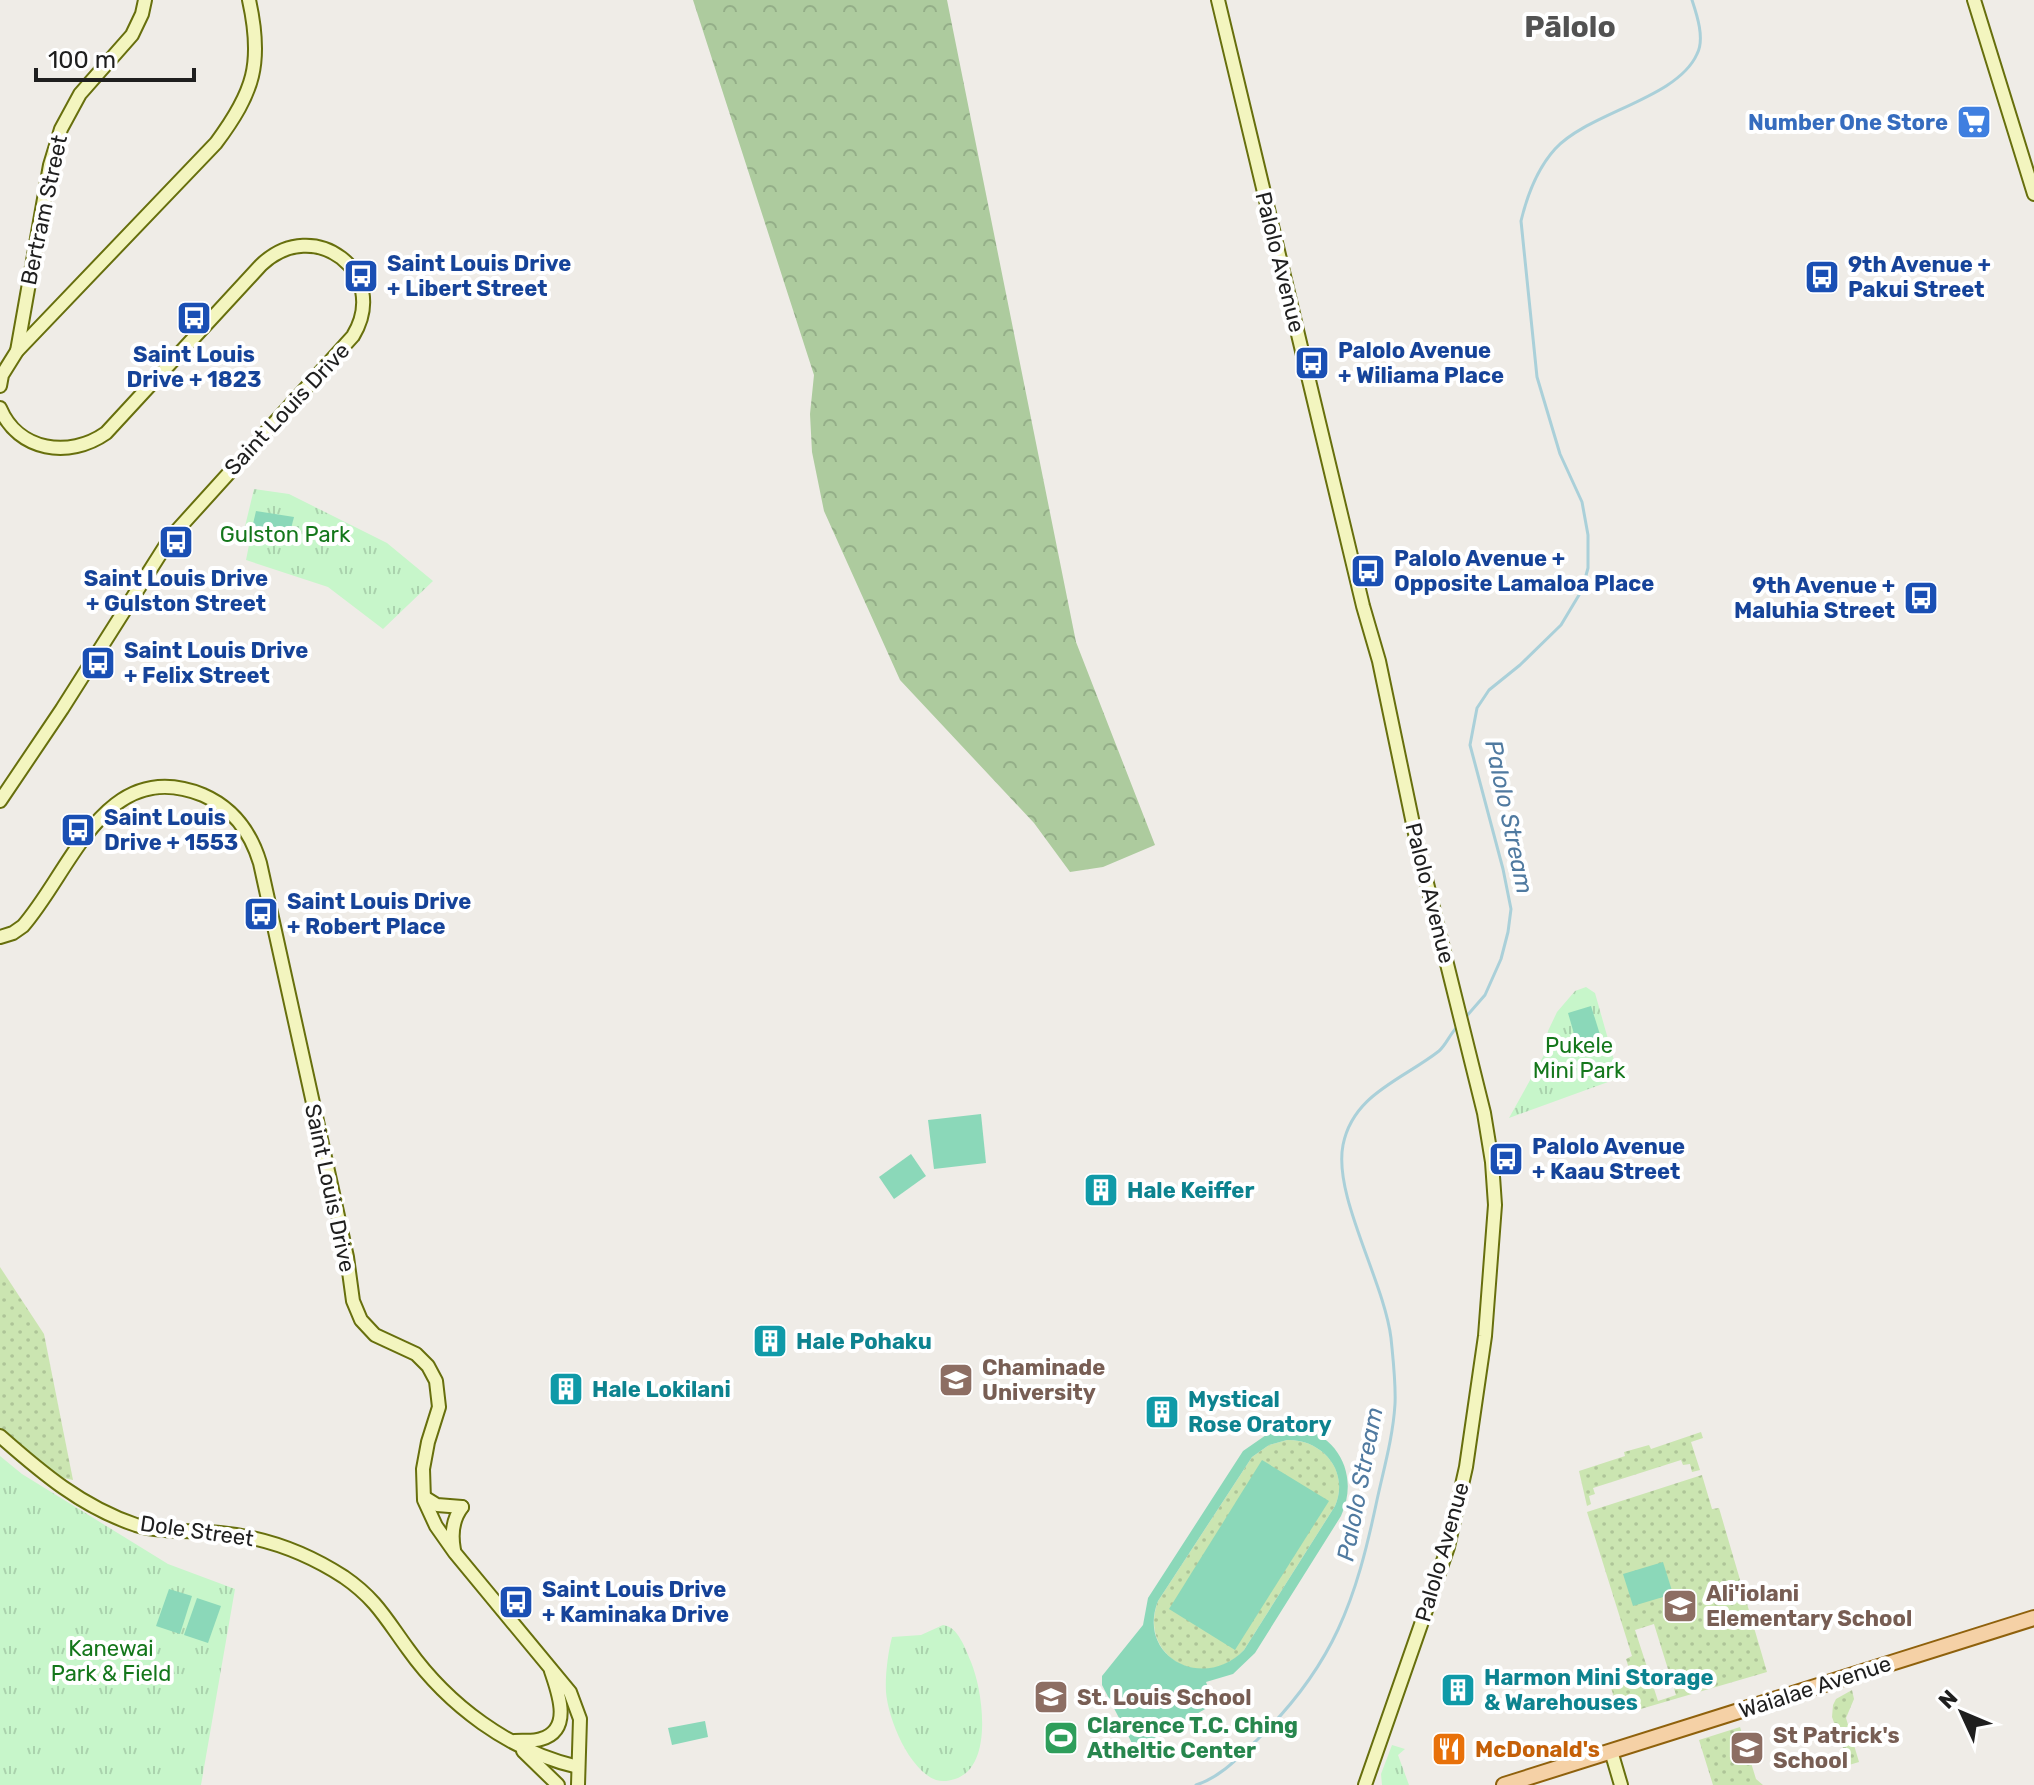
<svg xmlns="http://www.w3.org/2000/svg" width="2034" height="1785" font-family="Rubik,sans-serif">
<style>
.grass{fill:url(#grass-dots);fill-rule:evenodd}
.forest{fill:url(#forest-crowns)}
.park{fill:url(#park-tufts)}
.pitch{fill:#8bd8b9;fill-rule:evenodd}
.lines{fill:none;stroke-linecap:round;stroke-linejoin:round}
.stream{stroke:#aad0d9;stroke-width:3}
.secondary-casing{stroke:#676f0d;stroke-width:16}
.primary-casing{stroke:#8f610c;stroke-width:18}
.secondary{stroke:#f3f5bf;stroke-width:12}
.primary{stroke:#f5d1a6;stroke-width:14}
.labels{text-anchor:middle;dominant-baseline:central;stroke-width:8;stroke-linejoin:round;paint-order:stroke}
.shop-label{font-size:22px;font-weight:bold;fill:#366cbe;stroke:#fff;text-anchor:end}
.street-label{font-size:22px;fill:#1f1f1f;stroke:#fff}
.transit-label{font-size:22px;font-weight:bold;fill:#164399;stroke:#fff;text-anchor:start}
.park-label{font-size:22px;fill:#14771b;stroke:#fff}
.culture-label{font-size:22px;font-weight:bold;fill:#0d838f;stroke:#fff;text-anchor:start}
.education-label{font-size:22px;font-weight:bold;fill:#785e54;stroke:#fff;text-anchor:start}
.leisure-label{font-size:22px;font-weight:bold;fill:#27864d;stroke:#fff;text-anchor:start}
.food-label{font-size:22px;font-weight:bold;fill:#c56008;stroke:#fff;text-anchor:start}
.water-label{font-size:24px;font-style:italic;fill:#507aa0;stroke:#fff}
.district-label{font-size:30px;font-weight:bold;fill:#525252;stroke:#fff}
</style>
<defs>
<pattern id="grass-dots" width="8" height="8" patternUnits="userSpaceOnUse" patternTransform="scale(2)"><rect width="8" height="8" fill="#cbe5b1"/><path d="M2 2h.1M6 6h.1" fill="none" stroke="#aec498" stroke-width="1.8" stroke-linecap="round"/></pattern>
<pattern id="forest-crowns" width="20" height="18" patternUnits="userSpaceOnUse" patternTransform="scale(2)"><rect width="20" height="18" fill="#adcb9e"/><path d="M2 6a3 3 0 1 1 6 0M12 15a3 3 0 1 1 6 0" fill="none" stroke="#94ae88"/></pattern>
<pattern id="park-tufts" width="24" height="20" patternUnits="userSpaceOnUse" patternTransform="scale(2)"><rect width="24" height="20" fill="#c7f6ca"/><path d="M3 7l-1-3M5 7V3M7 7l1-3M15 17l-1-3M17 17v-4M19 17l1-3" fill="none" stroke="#aad2ad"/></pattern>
</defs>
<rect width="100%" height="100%" fill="#efece7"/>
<g class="grass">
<polygon points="0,1267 44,1334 73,1480 44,1474 0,1436"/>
<polygon points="1701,1432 1703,1438 1691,1442 1700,1470 1692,1472 1690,1464 1683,1465 1681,1460 1593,1488 1595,1494 1589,1496 1591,1504 1587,1506 1579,1471 1625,1456 1624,1452 1649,1445 1651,1449"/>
<path d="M 1287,1440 C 1322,1439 1350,1471 1335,1506 L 1244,1650 C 1203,1694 1137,1656 1158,1601 L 1252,1457 L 1269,1445 Z"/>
<path d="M 1702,1475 L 1712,1509 L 1719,1508 L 1767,1672 L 1627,1713 L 1625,1708 L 1617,1706 L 1610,1685 L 1632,1678 L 1626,1659 L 1632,1656 L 1587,1512 ZM 1654,1624 L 1676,1695 L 1658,1701 L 1635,1630 Z"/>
<polygon points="1852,1690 1854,1699 1846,1718 1859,1762 1849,1765 1832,1717 1833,1705 1836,1699"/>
<polygon points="1740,1727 1756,1779 1763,1785 1713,1785 1699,1740"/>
</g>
<polygon class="forest" points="693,0 947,0 1076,642 1155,845 1103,867 1070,872 1034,823 900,680 824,511 812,452 810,414 814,375"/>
<g class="park">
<polygon points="254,489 289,494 387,543 433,581 383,629 328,587 246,560 249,545 241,543"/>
<polygon points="1586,987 1595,993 1619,1078 1509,1118 1544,1055 1548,1031 1557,1012 1575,991"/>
<polygon points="0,1456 22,1474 168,1564 235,1589 201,1785 0,1785"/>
<path d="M 943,1625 C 958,1626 966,1650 971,1662 C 983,1691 994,1767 955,1779 C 949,1781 942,1782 936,1780 C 909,1770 888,1719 886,1692 C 885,1676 888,1652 892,1637 L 921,1635 Z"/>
<polygon points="1392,1745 1405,1749 1398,1755 1409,1785 1382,1785 1381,1774"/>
</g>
<g class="pitch">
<polygon points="256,511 294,517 287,544 250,537"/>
<polygon points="1591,1006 1603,1044 1579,1051 1568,1013"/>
<polygon points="981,1114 986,1163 934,1169 928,1120"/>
<polygon points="911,1154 926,1176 894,1199 879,1177"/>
<path d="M 1298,1427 C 1340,1436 1359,1477 1341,1516 L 1255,1653 L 1233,1674 L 1206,1682 L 1214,1704 L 1135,1749 L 1102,1685 L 1102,1676 L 1143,1625 L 1148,1598 L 1243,1451 L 1269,1433 ZM 1287,1440 C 1322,1439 1350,1471 1335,1506 L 1244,1650 C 1204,1692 1136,1657 1158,1601 L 1252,1457 L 1269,1445 Z"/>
<polygon points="1262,1460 1329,1501 1235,1650 1169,1609"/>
<polygon points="1663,1562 1673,1594 1633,1606 1623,1574"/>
<polygon points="169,1589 192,1596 180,1634 156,1626"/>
<polygon points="197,1598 221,1606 208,1643 184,1635"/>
<polygon points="705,1721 708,1737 672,1745 668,1728"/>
</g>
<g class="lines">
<g class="stream">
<path d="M 1465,1018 L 1485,995 L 1501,959 L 1508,932 L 1511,909 L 1503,869 L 1470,745 L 1477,708 L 1489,690 L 1520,665 L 1561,625 L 1582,590 L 1588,568 L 1588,535 L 1582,502 L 1560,454 L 1537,377 L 1521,221 C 1527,196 1537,169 1555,149 C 1589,112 1677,99 1697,54 C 1705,39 1697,15 1692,0"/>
<path d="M 1196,1785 C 1221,1777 1239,1757 1258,1739 C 1334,1665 1356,1600 1377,1500 C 1384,1468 1393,1437 1395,1404 C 1396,1383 1393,1359 1391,1338 C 1384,1281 1333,1196 1343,1145 C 1353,1094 1402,1080 1439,1051 C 1446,1045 1450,1034 1457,1027"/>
</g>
<g class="secondary-casing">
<g id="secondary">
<polyline points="1218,0 1363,606 1379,661 1417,843 1484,1113 1492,1162 1495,1205 1485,1336 1466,1467 1448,1547 1365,1785"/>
<polyline points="1974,0 2034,194"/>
<polyline points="17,351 50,165 61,129 80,94 132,35 142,14 145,0"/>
<path d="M 0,386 L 2,375 L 17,351 L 216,143 C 254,92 263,63 249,0"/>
<path d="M 0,408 C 18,451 69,459 106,433 L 261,265 C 314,214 391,273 353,336 L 171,537 L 62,709 L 0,801"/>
<path d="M 0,937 L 13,933 L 23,926 C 72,870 105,755 203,795 C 233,808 251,833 260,863 L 347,1257 L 353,1301 L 361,1320 L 375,1335 L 416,1354 L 428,1366 L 436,1381 L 439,1407 L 428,1442 L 423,1469 L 424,1500 L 436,1526 L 455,1553 L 570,1692 L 580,1719 L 578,1785"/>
<path d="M 0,1436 C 42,1473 82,1507 136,1525 C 162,1533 193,1530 220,1533 C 264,1537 307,1553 344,1577 C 376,1599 386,1619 408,1649 C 448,1705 509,1751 578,1767"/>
<polyline points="424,1497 437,1505 462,1507"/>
<path d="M 454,1550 C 451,1534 452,1520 462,1507"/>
<path d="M 515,1741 C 523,1740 533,1742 541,1739 C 573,1730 558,1692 551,1671"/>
<polyline points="523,1751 558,1785"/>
<polyline points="1611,1751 1621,1785"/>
</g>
</g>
<g class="primary-casing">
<polyline id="primary" points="1504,1785 2034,1618"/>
</g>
<use href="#secondary" class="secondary"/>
<use href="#primary" class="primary"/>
</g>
<defs>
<g id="supermarket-square" transform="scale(1.8)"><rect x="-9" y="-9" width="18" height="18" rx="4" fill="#3f7fe0" stroke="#fff"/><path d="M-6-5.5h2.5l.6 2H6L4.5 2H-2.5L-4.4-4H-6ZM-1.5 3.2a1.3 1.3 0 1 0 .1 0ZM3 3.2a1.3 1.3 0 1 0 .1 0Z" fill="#fff"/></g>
<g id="bus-square" transform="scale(1.8)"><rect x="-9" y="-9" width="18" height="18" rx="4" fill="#1a4fb4" stroke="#fff"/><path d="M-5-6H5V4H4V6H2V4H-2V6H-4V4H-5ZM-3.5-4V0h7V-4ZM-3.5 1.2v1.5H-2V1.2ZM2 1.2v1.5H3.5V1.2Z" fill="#fff"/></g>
<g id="building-square" transform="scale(1.8)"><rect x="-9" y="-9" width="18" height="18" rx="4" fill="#0f9aa8" stroke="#fff"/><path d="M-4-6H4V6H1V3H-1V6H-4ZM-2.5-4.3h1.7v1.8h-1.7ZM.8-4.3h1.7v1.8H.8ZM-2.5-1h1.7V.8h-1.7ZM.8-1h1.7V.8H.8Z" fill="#fff"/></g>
<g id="university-square" transform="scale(1.8)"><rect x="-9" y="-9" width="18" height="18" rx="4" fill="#8d6e63" stroke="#fff"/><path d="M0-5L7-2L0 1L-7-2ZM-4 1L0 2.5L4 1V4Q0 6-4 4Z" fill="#fff"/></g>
<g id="school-square" transform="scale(1.8)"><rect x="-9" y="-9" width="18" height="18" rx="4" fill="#8d6e63" stroke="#fff"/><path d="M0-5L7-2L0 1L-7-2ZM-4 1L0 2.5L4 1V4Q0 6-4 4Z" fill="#fff"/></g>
<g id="stadium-square" transform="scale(1.8)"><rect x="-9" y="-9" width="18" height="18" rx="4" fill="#2e9e5b" stroke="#fff"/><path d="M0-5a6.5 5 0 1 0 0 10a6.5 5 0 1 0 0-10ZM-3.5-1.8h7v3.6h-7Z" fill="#fff"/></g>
<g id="restaurant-square" transform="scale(1.8)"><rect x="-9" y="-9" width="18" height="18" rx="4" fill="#e8710a" stroke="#fff"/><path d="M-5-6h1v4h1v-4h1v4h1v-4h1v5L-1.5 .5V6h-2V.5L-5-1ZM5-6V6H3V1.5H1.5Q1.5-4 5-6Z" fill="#fff"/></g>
</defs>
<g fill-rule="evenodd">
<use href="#supermarket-square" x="1974" y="122"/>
<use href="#bus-square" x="361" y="276"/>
<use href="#bus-square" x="1822" y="277"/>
<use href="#bus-square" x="194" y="318"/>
<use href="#bus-square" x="1312" y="363"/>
<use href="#bus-square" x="176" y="542"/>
<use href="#bus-square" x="1368" y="571"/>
<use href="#bus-square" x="1921" y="598"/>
<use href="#bus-square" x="98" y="663"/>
<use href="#bus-square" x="78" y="830"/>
<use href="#bus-square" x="261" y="914"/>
<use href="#bus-square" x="1506" y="1159"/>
<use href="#building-square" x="1101" y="1190"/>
<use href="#building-square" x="770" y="1341"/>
<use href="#university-square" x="956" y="1380"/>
<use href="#building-square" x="566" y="1389"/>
<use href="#building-square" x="1162" y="1412"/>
<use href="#bus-square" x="516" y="1602"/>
<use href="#school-square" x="1680" y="1606"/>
<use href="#building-square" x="1458" y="1690"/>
<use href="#school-square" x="1051" y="1697"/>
<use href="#stadium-square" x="1061" y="1738"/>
<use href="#school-square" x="1747" y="1748"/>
<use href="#restaurant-square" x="1449" y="1749"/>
</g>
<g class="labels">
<g class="shop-label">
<text x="1948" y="122">Number One Store</text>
</g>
<g class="street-label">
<text transform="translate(44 210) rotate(-78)">Bertram Street</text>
<text transform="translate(1280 262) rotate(76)">Palolo Avenue</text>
<text transform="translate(287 409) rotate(-47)">Saint Louis Drive</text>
<text transform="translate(1430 893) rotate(76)">Palolo Avenue</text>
<text transform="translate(330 1188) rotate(78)">Saint Louis Drive</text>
<text transform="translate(197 1531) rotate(8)">Dole Street</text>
<text transform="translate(1442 1552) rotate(-74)">Palolo Avenue</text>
<text transform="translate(1815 1687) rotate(-18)">Waialae Avenue</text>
</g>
<g class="transit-label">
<text x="387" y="263">Saint Louis Drive<tspan x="387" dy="25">+ Libert Street</tspan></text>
<text x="1848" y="264">9th Avenue +<tspan x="1848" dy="25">Pakui Street</tspan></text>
<text x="1338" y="350">Palolo Avenue<tspan x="1338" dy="25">+ Wiliama Place</tspan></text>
<text x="194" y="354" text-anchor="middle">Saint Louis<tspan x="194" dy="25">Drive + 1823</tspan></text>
<text x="1394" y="558">Palolo Avenue +<tspan x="1394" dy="25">Opposite Lamaloa Place</tspan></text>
<text x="176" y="578" text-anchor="middle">Saint Louis Drive<tspan x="176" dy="25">+ Gulston Street</tspan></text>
<text x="1895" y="585" text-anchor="end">9th Avenue +<tspan x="1895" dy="25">Maluhia Street</tspan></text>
<text x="124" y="650">Saint Louis Drive<tspan x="124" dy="25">+ Felix Street</tspan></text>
<text x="104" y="817">Saint Louis<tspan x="104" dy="25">Drive + 1553</tspan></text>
<text x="287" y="901">Saint Louis Drive<tspan x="287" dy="25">+ Robert Place</tspan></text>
<text x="1532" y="1146">Palolo Avenue<tspan x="1532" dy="25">+ Kaau Street</tspan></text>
<text x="542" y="1589">Saint Louis Drive<tspan x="542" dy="25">+ Kaminaka Drive</tspan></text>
</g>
<g class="park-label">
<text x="285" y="534">Gulston Park</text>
<text x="1579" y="1045">Pukele<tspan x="1579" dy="25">Mini Park</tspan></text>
<text x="111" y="1648">Kanewai<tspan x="111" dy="25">Park &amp; Field</tspan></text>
</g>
<g class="culture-label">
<text x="1127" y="1190">Hale Keiffer</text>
<text x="796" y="1341">Hale Pohaku</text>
<text x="592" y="1389">Hale Lokilani</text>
<text x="1188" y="1399">Mystical<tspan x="1188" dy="25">Rose Oratory</tspan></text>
<text x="1484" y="1677">Harmon Mini Storage<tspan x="1484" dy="25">&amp; Warehouses</tspan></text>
</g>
<g class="education-label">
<text x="982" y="1367">Chaminade<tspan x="982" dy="25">University</tspan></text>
<text x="1706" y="1593">Ali'iolani<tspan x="1706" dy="25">Elementary School</tspan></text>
<text x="1077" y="1697">St. Louis School</text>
<text x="1773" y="1735">St Patrick's<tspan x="1773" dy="25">School</tspan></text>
</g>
<g class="leisure-label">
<text x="1087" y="1725">Clarence T.C. Ching<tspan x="1087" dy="25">Atheltic Center</tspan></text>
</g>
<g class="food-label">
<text x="1475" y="1749">McDonald's</text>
</g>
<g class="water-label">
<text transform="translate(1509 817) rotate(78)">Palolo Stream</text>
<text transform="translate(1360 1484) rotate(-79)">Palolo Stream</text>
</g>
<g class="district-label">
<text x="1570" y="27">Pālolo</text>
</g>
</g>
<g transform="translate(1962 1713) rotate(314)" stroke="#ffffff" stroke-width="6" paint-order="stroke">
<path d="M0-6L14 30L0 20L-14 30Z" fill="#1f1f1f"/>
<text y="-12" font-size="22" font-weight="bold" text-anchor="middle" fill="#1f1f1f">N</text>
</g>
<path d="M36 68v12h158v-12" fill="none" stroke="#1f1f1f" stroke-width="4"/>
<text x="48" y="68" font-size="24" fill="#1f1f1f" stroke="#ffffff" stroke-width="6" paint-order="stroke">100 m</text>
</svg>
